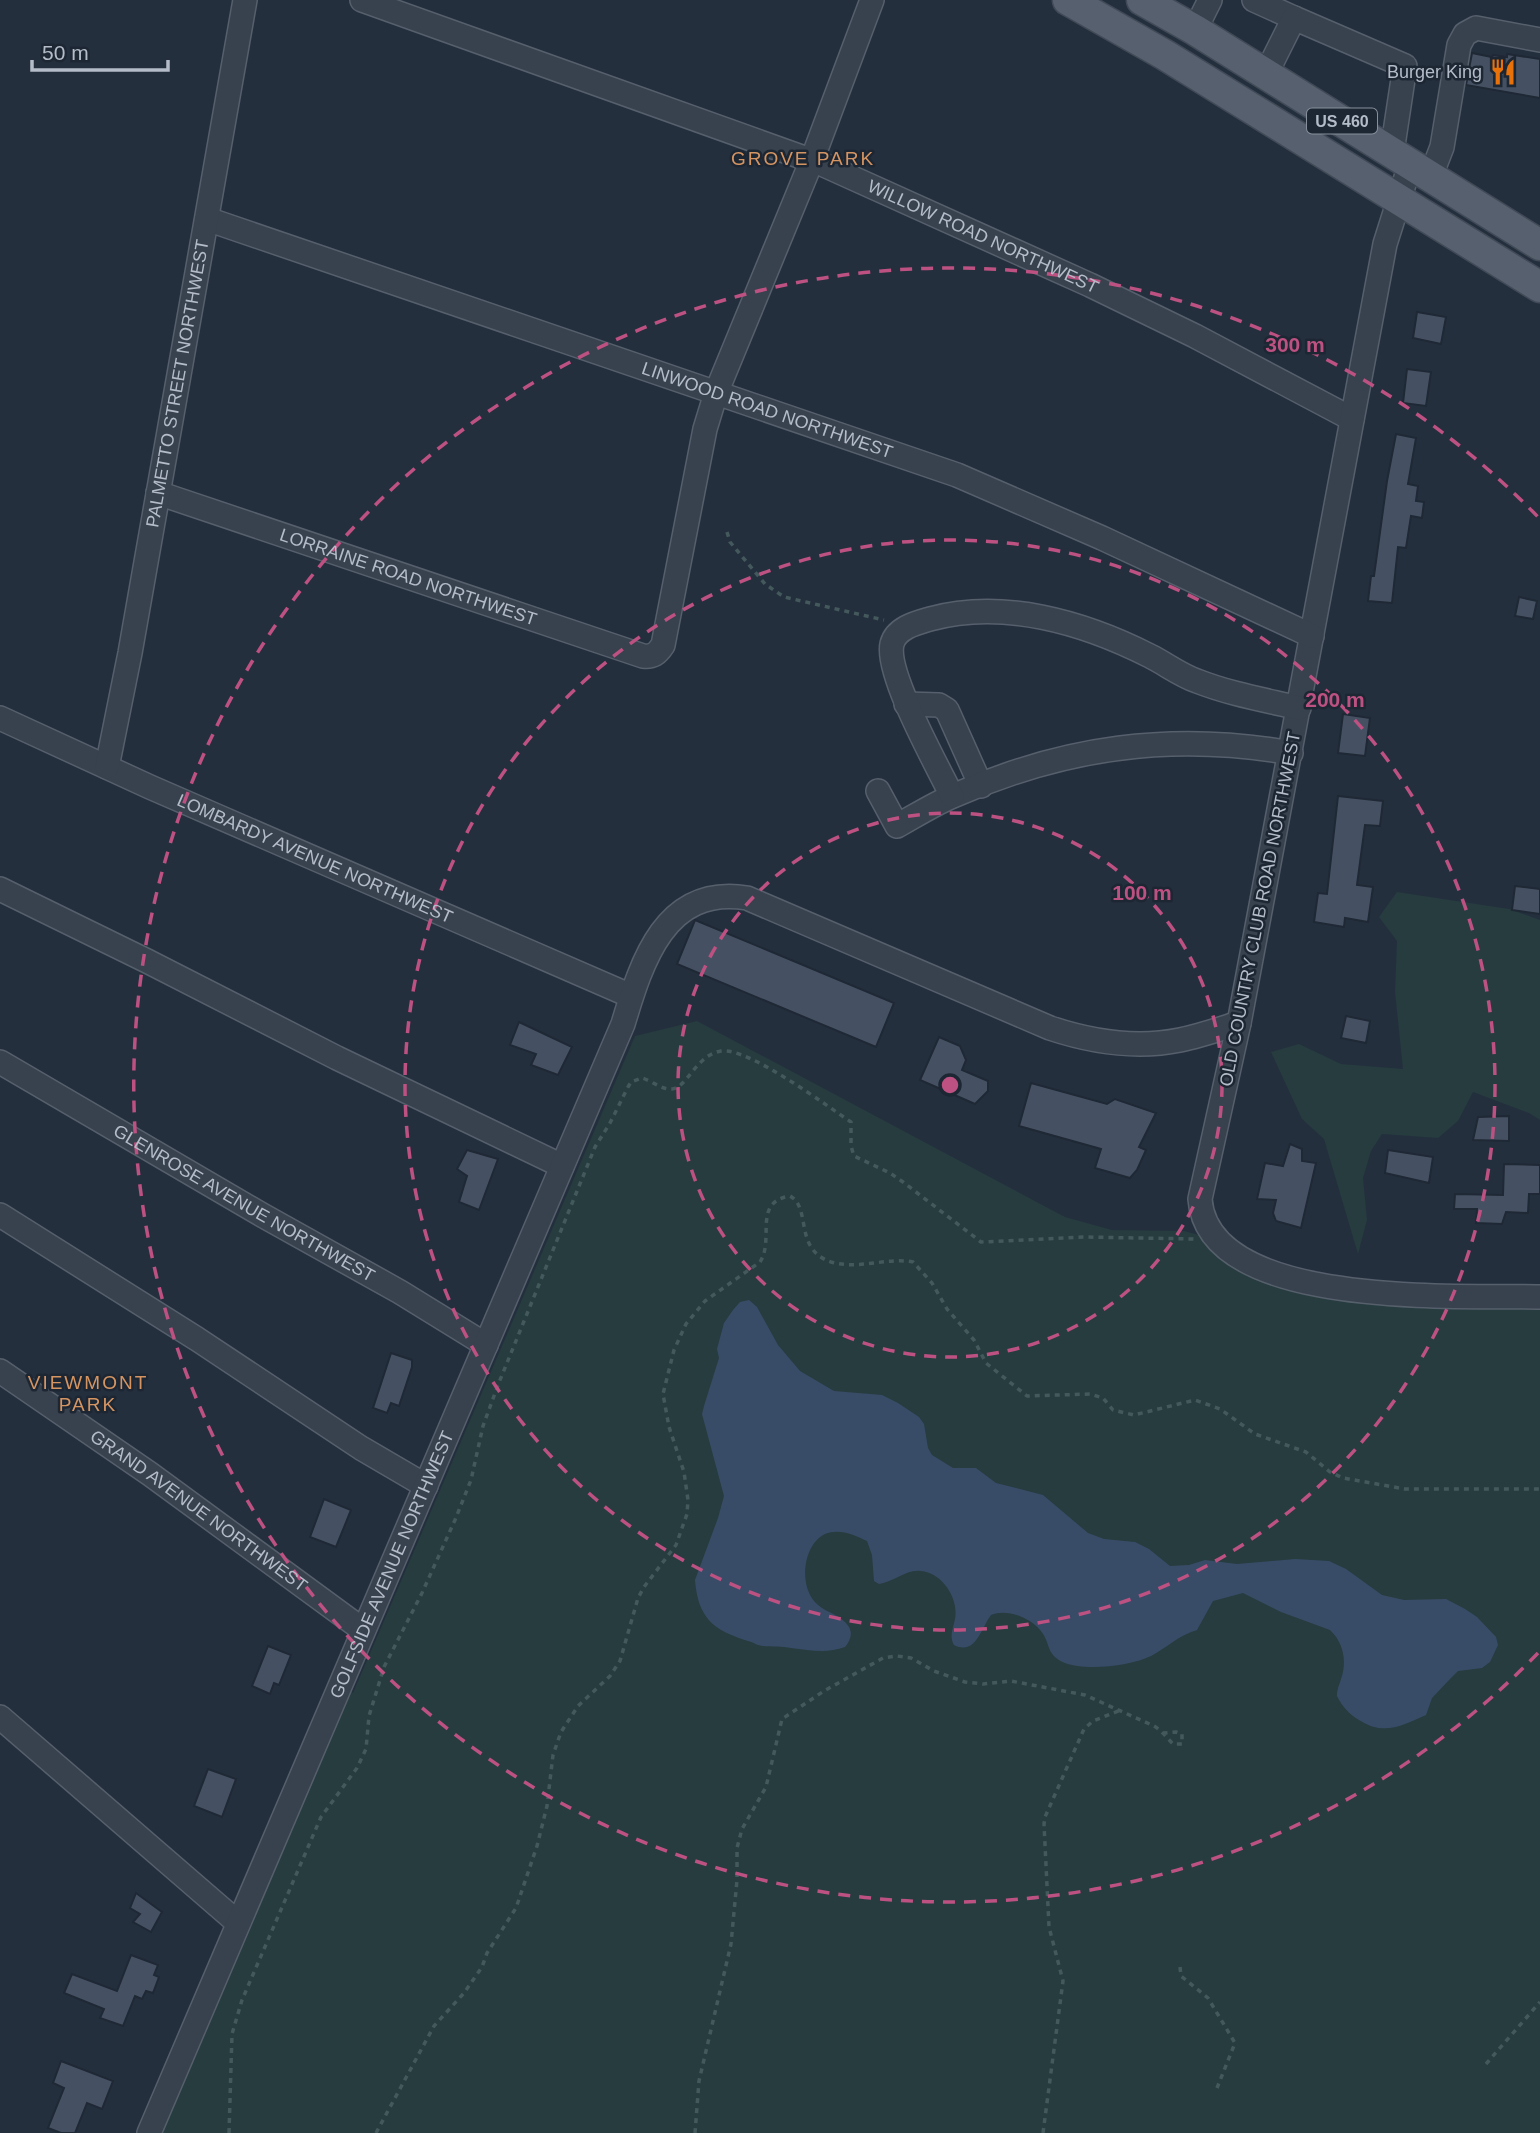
<svg xmlns="http://www.w3.org/2000/svg" width="1540" height="2133" font-family="Helvetica,sans-serif">
<style>
.green{fill:#263c3f}
.water{fill:#394c67}
.building{fill:#455162;stroke:#1f2835;stroke-width:2}
.lines{fill:none;stroke-linecap:round;stroke-linejoin:round}
.minor-casing{stroke:#565f6c;stroke-width:26}
.major-casing{stroke:#414a57;stroke-width:33}
.path{stroke:#44595c;stroke-width:3.5;stroke-dasharray:5 5;stroke-linecap:butt}
.minor{stroke:#38414e;stroke-width:23}
.major{stroke:#56606e;stroke-width:30}
.ring{fill:none;stroke:#bd5182;stroke-width:3.5;stroke-dasharray:12 9}
.labels{text-anchor:middle;dominant-baseline:central;stroke-width:5;stroke-linejoin:round;paint-order:stroke}
.shield{fill:#1d2633;stroke:#878f9c;stroke-width:2}
.shield-label{font-size:16px;font-weight:bold;fill:#b4bcc9}
.poi-label{font-size:18px;fill:#b4bcc9;stroke:#1d2633;text-anchor:end}
.street-label{font-size:18px;fill:#b4bcc9;stroke:#1d2633}
.neighbourhood-label{font-size:19px;letter-spacing:2px;fill:#d59563;stroke:#1d2633}
.centre{fill:#bd5182;stroke:#1d2633;stroke-width:3.5}
.ring-label{font-size:21px;text-anchor:middle;font-weight:bold;fill:#bd5182;stroke:#1d2633;stroke-width:5;stroke-linejoin:round;paint-order:stroke}
</style>
<rect width="100%" height="100%" fill="#242f3e"/>
<g class="green">
<polygon points="1397,892 1509,909 1540,920 1540,1120 1529,1113 1473,1092 1458,1121 1438,1138 1382,1134 1371,1151 1363,1178 1367,1220 1358,1254 1324,1139 1302,1119 1271,1052 1299,1044 1341,1064 1403,1069 1395,992 1397,941 1379,917"/>
<polygon points="697,1021 1065,1217 1112,1230 1184,1231 1203,1236 1259,1274 1540,1308 1540,2133 159,2133 347,1690 353,1693 635,1036"/>
</g>
<path class="water" d="M 749,1300 L 757,1307 L 778,1345 L 800,1371 L 834,1391 L 882,1395 L 898,1403 L 919,1417 L 924,1424 L 928,1448 L 932,1455 L 953,1468 L 976,1468 L 996,1483 L 1043,1495 L 1088,1533 L 1104,1539 L 1135,1542 L 1149,1549 L 1170,1566 L 1189,1565 L 1205,1560 L 1237,1564 L 1295,1559 L 1329,1561 L 1346,1569 L 1382,1595 L 1404,1600 L 1446,1599 L 1465,1609 L 1477,1617 L 1496,1637 L 1498,1645 L 1490,1662 L 1482,1668 L 1458,1671 L 1450,1679 L 1432,1698 L 1426,1715 C 1401,1726 1384,1736 1359,1720 C 1349,1714 1342,1706 1337,1696 C 1337,1689 1339,1686 1341,1679 C 1347,1662 1344,1643 1330,1630 L 1281,1612 L 1243,1593 L 1213,1601 L 1197,1630 C 1179,1635 1168,1647 1151,1656 C 1131,1666 1086,1671 1065,1663 C 1045,1655 1051,1642 1040,1630 C 1030,1618 1007,1608 991,1615 C 981,1628 976,1656 954,1645 C 949,1636 953,1629 955,1619 C 959,1598 942,1573 921,1571 C 906,1569 894,1582 879,1584 L 874,1581 L 872,1555 L 867,1541 C 855,1535 839,1528 825,1534 C 802,1545 798,1589 818,1605 C 827,1613 842,1615 849,1627 C 853,1634 850,1641 845,1647 C 826,1654 810,1650 791,1648 C 782,1646 773,1647 763,1646 C 758,1646 753,1642 748,1641 C 713,1630 698,1618 695,1580 L 718,1518 L 724,1496 L 702,1414 L 704,1406 L 719,1358 L 717,1349 L 724,1323 L 733,1310 L 740,1302 Z"/>
<g class="building">
<polygon points="1472,53 1492,57 1493,55 1507,57 1507,54 1540,59 1540,98 1466,85"/>
<polygon points="1417,312 1446,317 1441,344 1413,338"/>
<polygon points="1407,369 1431,372 1426,406 1403,403"/>
<polygon points="1396,434 1416,438 1408,484 1418,486 1416,501 1424,502 1422,518 1411,516 1406,548 1398,547 1392,603 1368,601 1371,576 1374,576 1387,481"/>
<polygon points="1519,597 1537,601 1533,619 1515,616"/>
<polygon points="1343,714 1370,718 1365,756 1338,753"/>
<polygon points="1338,796 1383,801 1380,826 1365,825 1357,885 1373,887 1368,922 1345,918 1344,927 1314,922 1318,893 1327,894"/>
<polygon points="1515,886 1540,889 1540,914 1512,910"/>
<polygon points="695,920 894,1003 876,1047 677,964"/>
<polygon points="1346,1016 1370,1021 1366,1043 1341,1038"/>
<polygon points="519,1022 572,1047 558,1075 531,1065 536,1054 510,1045"/>
<polygon points="939,1037 960,1046 966,1060 962,1070 988,1081 988,1091 975,1104 920,1080"/>
<polygon points="1031,1083 1107,1104 1115,1099 1156,1113 1139,1147 1146,1150 1137,1170 1130,1178 1095,1168 1101,1149 1019,1126"/>
<polygon points="1509,1116 1509,1141 1473,1140 1478,1117"/>
<polygon points="1290,1144 1302,1149 1302,1161 1316,1163 1301,1228 1276,1221 1273,1213 1276,1200 1257,1199 1265,1163 1283,1166"/>
<polygon points="467,1150 498,1159 479,1210 459,1202 467,1176 457,1169"/>
<polygon points="1388,1150 1433,1157 1429,1183 1385,1173"/>
<polygon points="1504,1164 1540,1165 1540,1194 1529,1194 1528,1213 1506,1212 1502,1224 1476,1223 1477,1209 1454,1209 1455,1194 1503,1195"/>
<polygon points="391,1353 412,1360 412,1367 399,1406 391,1403 387,1413 373,1408"/>
<polygon points="324,1499 351,1510 336,1547 310,1537"/>
<polygon points="268,1646 291,1655 279,1685 274,1683 270,1694 252,1686"/>
<polygon points="208,1769 236,1779 222,1817 194,1806"/>
<polygon points="136,1893 162,1912 151,1932 133,1922 140,1914 130,1908"/>
<polygon points="131,1955 158,1965 154,1975 159,1977 153,1993 146,1991 142,1999 135,1996 123,2026 100,2018 104,2009 64,1993 72,1974 117,1991"/>
<polygon points="61,2061 113,2081 102,2109 87,2103 75,2133 61,2133 48,2128 64,2088 53,2083"/>
</g>
<g class="lines">
<g class="minor-casing">
<g id="minor">
<path id="s1" d="M 362,0 L 824,165 L 1090,285 L 1195,336 L 1352,419"/>
<polyline points="1254,0 1294,18"/>
<polyline points="1195,30 1210,0"/>
<polyline points="1266,74 1294,18 1405,66 1392,152"/>
<path d="M 1410,165 L 1385,244 L 1239,1023 L 1200,1199 C 1208,1310 1462,1295 1540,1297"/>
<polyline points="1430,178 1442,147 1459,45 1465,34 1476,28 1540,40"/>
<path id="s2" d="M 207,219 L 957,475 L 1102,538 L 1312,636"/>
<path id="s3" d="M 158,493 L 643,656 C 653,657 657,654 663,645 L 705,429 L 716,393 L 812,160 L 872,0"/>
<polyline points="906,704 939,705 947,710 981,786"/>
<path id="s4" d="M 0,718 L 150,787 L 631,996"/>
<path id="s5" d="M 107,767 L 130,653 L 245,0"/>
<path d="M 878,791 L 897,826 C 915,816 934,804 953,796 C 1064,747 1172,732 1291,753"/>
<path d="M 952,796 C 938,767 885,673 892,644 C 896,628 916,623 930,619 C 1003,599 1083,622 1150,656 C 1166,664 1180,675 1197,681 C 1230,694 1265,700 1299,708"/>
<polyline points="0,889 147,961 337,1058 562,1166"/>
<path id="s6" d="M 0,1062 L 262,1215 L 400,1292 L 486,1345"/>
<polyline points="0,1215 197,1339 361,1448 426,1486"/>
<path id="s7" d="M 0,1371 L 150,1474 L 363,1630"/>
<polyline points="0,1717 238,1923"/>
<path id="s8" d="M 149,2133 L 623,1024 C 642,961 665,885 747,898 L 1050,1028 C 1092,1042 1136,1049 1180,1040 C 1200,1036 1220,1029 1239,1023"/>
</g>
</g>
<g class="major-casing">
<g id="major">
<polyline points="1068,0 1165,55 1540,287"/>
<polyline points="1142,0 1195,30 1540,245"/>
</g>
</g>
<g class="path">
<polyline points="727,532 730,542 765,584 784,597 884,620"/>
<polyline points="1180,1967 1181,1976 1208,1998 1235,2043 1217,2088"/>
<polyline points="1486,2064 1540,2002"/>
<path d="M 229,2133 L 232,2034 L 242,2000 L 321,1817 L 357,1768 L 366,1749 L 369,1716 L 384,1667 L 422,1593 L 455,1520 L 471,1480 L 483,1426 L 498,1385 L 595,1147 L 610,1123 L 628,1087 L 631,1082 L 642,1078 C 652,1081 662,1090 672,1089 C 687,1088 696,1055 721,1051 C 748,1047 827,1106 851,1122 L 851,1146 L 854,1156 L 890,1173 L 903,1182 L 981,1242 L 1083,1237 L 1195,1239"/>
<path d="M 376,2133 L 434,2026 L 464,1993 L 482,1967 L 487,1953 L 516,1908 L 537,1846 L 547,1806 L 553,1755 L 561,1732 L 578,1706 L 610,1676 L 620,1661 L 638,1598 L 644,1587 L 676,1545 L 687,1514 L 688,1500 L 684,1472 L 669,1427 L 663,1394 L 674,1350 L 686,1324 L 705,1301 L 760,1262 C 775,1239 752,1202 790,1196 C 812,1208 793,1249 831,1262 C 859,1270 887,1257 913,1262 L 932,1283 L 947,1309 L 974,1340 L 986,1363 L 1027,1396 L 1090,1394 L 1103,1398 L 1113,1410 L 1134,1415 L 1195,1400 L 1220,1409 L 1255,1434 L 1306,1452 L 1330,1472 L 1343,1478 L 1405,1489 L 1540,1489"/>
<path d="M 695,2133 L 699,2081 L 731,1944 L 737,1880 L 737,1848 L 742,1829 L 766,1787 L 782,1719 L 824,1691 L 883,1658 L 897,1656 L 911,1658 L 934,1671 L 965,1682 L 983,1684 L 1011,1681 L 1085,1695 L 1154,1726 C 1162,1731 1167,1738 1173,1744 L 1182,1744 L 1182,1734 L 1176,1732 L 1163,1733"/>
<polyline points="1043,2133 1063,1981 1049,1927 1044,1824 1045,1817 1084,1729 1093,1721 1121,1710"/>
</g>
<use href="#minor" class="minor"/>
<use href="#major" class="major"/>
</g>
<g class="ring">
<circle cx="950" cy="1085" r="272"/>
<circle cx="950" cy="1085" r="545"/>
<path d="M1538 1653A817 817 0 1 1 1538 517"/>
</g>
<defs>
<g id="restaurant-bare" transform="scale(2.1)"><path d="M-5-6h1v4h1v-4h1v4h1v-4h1v5L-1.5 .5V6h-2V.5L-5-1ZM5-6V6H3V1.5H1.5Q1.5-4 5-6Z" fill="#e8710a" stroke="#1d2633" stroke-width="2.5" paint-order="stroke"/></g>
</defs>
<g fill-rule="evenodd">
<use href="#restaurant-bare" x="1503" y="72"/>
</g>
<g class="labels">
<rect class="shield" x="1307" y="108.5" width="70" height="25" rx="5"/>
<g class="shield-label">
<text x="1342" y="121">US 460</text>
</g>
<g class="poi-label">
<text x="1482" y="72">Burger King</text>
</g>
<g class="street-label">
<text stroke="none"><textPath href="#s1" startOffset="665">WILLOW ROAD NORTHWEST</textPath></text>
<text stroke="none"><textPath href="#s5" startOffset="390">PALMETTO STREET NORTHWEST</textPath></text>
<text stroke="none"><textPath href="#s2" startOffset="592">LINWOOD ROAD NORTHWEST</textPath></text>
<text stroke="none"><textPath href="#s3" startOffset="264">LORRAINE ROAD NORTHWEST</textPath></text>
<text stroke="none"><textPath href="#s4" startOffset="345">LOMBARDY AVENUE NORTHWEST</textPath></text>
<text transform="translate(1260 909) rotate(-79)">OLD COUNTRY CLUB ROAD NORTHWEST</text>
<text stroke="none"><textPath href="#s6" startOffset="282">GLENROSE AVENUE NORTHWEST</textPath></text>
<text stroke="none"><textPath href="#s7" startOffset="243">GRAND AVENUE NORTHWEST</textPath></text>
<text stroke="none"><textPath href="#s8" startOffset="618">GOLFSIDE AVENUE NORTHWEST</textPath></text>
</g>
<g class="neighbourhood-label">
<text x="803" y="158">GROVE PARK</text>
<text x="88" y="1382">VIEWMONT<tspan x="88" dy="22">PARK</tspan></text>
</g>
</g>
<circle cx="950" cy="1085" r="10" class="centre"/>
<g class="ring-label">
<text x="1295" y="352">300 m</text>
<text x="1335" y="707">200 m</text>
<text x="1142" y="900">100 m</text>
</g>
<path d="M32 60v10h136v-10" fill="none" stroke="#b4bcc9" stroke-width="3.5"/>
<text x="42" y="60" font-size="21" fill="#b4bcc9" stroke="#1d2633" stroke-width="5" paint-order="stroke">50 m</text>
</svg>
